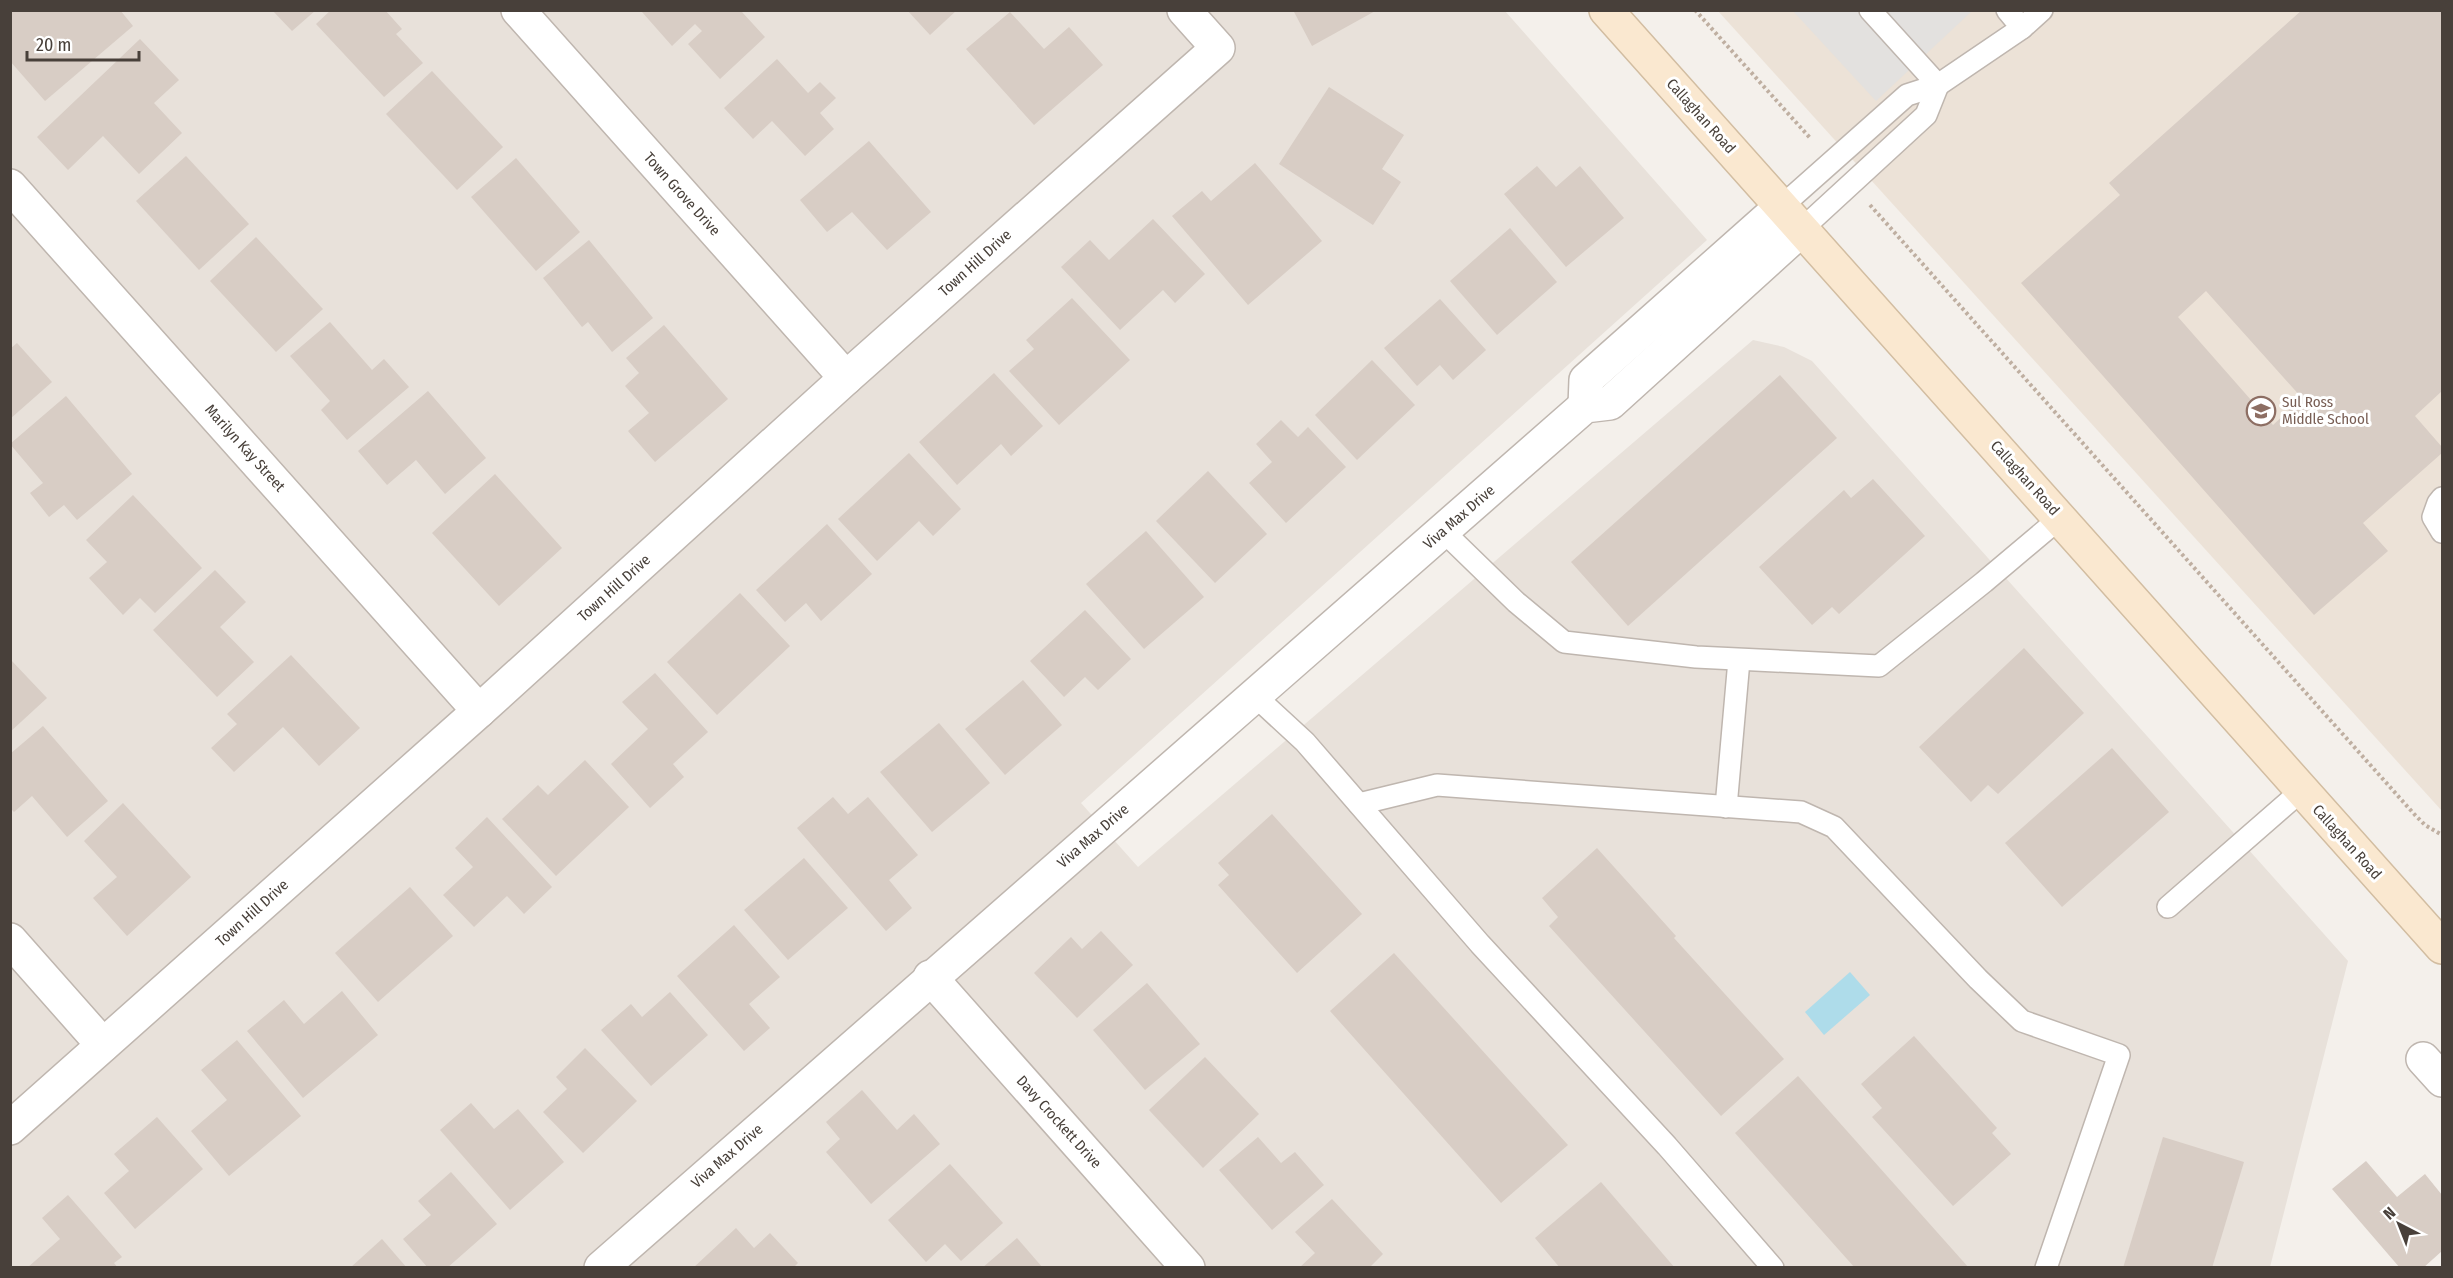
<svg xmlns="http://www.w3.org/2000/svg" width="2453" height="1278" font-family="'Fira Sans Condensed',sans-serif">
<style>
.residential{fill:#e8e1da}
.education{fill:#ece2d7}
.parking{fill:#e3e1df}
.water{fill:#aedcea}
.building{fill:#d8cdc5;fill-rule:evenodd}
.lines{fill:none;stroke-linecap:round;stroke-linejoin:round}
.lane-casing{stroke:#bfb6af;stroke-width:24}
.street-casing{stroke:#bfb6af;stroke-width:36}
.secondary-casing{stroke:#d2bda1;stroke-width:36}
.path{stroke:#bfafa1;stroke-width:4;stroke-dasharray:3 3;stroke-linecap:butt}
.lane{stroke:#fff;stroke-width:21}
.street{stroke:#fff;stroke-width:33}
.secondary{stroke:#fae8d0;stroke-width:33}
.labels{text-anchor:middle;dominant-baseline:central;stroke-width:6;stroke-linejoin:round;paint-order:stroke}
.street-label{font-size:15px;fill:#48403a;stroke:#fff}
.education-label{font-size:15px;fill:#785e54;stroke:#fff;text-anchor:start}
</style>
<rect width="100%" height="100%" fill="#f4f0eb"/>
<polygon class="residential" points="10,11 1505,11 1707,240 1081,803 1138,867 1753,340 1784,347 1812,361 2348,961 2270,1267 11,1267"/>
<polygon class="education" points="1718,11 2442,11 2442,811"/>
<polygon class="parking" points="1793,11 1972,11 1876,101"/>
<polygon class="water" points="1850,972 1870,995 1824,1035 1805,1012"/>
<g class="building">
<polygon points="10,10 120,10 133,26 45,101 10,61"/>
<polygon points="272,10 316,10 292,31"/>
<polygon points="331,10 385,10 402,29 396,34 423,63 384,97 316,24"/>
<polygon points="644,10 744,10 742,12 765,37 720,79 688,44 702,31 695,24 672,46 642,12"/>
<polygon points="907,10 957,10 930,35"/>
<polygon points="1293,10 1377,10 1312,46"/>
<path d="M 2302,10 L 2442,10 L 2442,391 L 2415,416 L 2442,447 L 2442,453 L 2363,523 L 2388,551 L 2314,615 L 2021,283 L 2120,195 L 2109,183 ZM 2206,291 L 2302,398 L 2273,425 L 2178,317 Z"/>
<polygon points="1010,12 1044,49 1069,27 1103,65 1034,125 966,49"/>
<polygon points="140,39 179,80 154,103 182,133 139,174 103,136 68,170 37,137"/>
<polygon points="777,59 808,93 820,82 836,98 820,113 834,129 805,156 772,121 753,139 724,108"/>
<polygon points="432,71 503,147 457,190 386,114"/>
<polygon points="1329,87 1404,135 1382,169 1401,182 1373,225 1279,164"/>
<polygon points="869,141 931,212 887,250 852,212 827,232 800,200"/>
<polygon points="186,156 249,224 199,270 136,201"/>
<polygon points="516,158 580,232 536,271 471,197"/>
<polygon points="1255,163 1322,241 1248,305 1172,216 1202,191 1211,201"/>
<polygon points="1537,166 1556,187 1580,166 1624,218 1566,267 1504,194"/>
<polygon points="1153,219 1205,274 1175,303 1163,290 1120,330 1061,267 1090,240 1109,260"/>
<polygon points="1510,228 1557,282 1497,335 1450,281"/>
<polygon points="256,237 323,309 276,352 210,281"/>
<polygon points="589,240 653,318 612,352 588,322 582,327 543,278"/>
<polygon points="1072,298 1130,360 1059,425 1009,371 1034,349 1026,340"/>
<polygon points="1440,299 1486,350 1453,380 1440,365 1417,386 1384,348"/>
<polygon points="330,322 372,370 384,359 409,387 347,440 321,410 330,401 290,356"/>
<polygon points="664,325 728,399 655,462 628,431 649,413 625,386 639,373 626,358"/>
<polygon points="17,343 52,382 10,419 10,349"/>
<polygon points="1372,360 1415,405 1357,460 1315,415"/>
<polygon points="994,373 1043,426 1011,456 1001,444 957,485 919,442"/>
<polygon points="1780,375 1837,438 1628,626 1571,562"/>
<polygon points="428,391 486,458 445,494 416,460 387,485 358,451"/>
<polygon points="66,396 132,474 77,520 64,505 49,517 30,493 43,483 10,444"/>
<polygon points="1281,420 1298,437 1308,427 1346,467 1286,523 1249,483 1272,462 1256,444"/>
<polygon points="909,453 961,509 933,536 919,521 877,561 838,519"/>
<polygon points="1208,471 1267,534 1215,583 1156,521"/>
<polygon points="495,474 562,548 499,606 432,533"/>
<polygon points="1873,479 1925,536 1839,614 1832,607 1812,625 1759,567 1844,490 1851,498"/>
<polygon points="133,495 202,568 155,613 140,598 123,615 89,578 107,562 86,540"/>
<polygon points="827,524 872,574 821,621 806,603 785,622 756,590"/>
<polygon points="1146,531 1204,597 1144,649 1086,584"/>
<polygon points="215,570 246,602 220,627 254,662 217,697 153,630"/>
<polygon points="740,593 790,646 717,715 667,662"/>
<polygon points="1085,610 1131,659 1098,690 1085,677 1064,697 1030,661"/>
<polygon points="2024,648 2084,713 1998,794 1988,785 1971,802 1919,747"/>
<polygon points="291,655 360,728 319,766 283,727 234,772 211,748 237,724 227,714"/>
<polygon points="10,659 47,698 10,732"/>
<polygon points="655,673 708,732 673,764 684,777 650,808 611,764 648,729 622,702"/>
<polygon points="1023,680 1062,725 1005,775 965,729"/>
<polygon points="939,723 990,783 932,832 880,772"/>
<polygon points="43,726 108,801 67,837 32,796 14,812 10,808 10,754"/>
<polygon points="2112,748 2169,812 2062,907 2005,843"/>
<polygon points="585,760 629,807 556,876 502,819 538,785 548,795"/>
<polygon points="833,797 848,814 868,797 918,855 889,880 912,908 886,931 797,828"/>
<polygon points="123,803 191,877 127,936 93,898 117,877 84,841"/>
<polygon points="1272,814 1362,914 1297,973 1218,885 1229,875 1218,863"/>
<polygon points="487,817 552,887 524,914 507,896 474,927 443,895 473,867 455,848"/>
<polygon points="1597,848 1676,936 1674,938 1784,1059 1721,1116 1549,926 1558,917 1542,898"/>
<polygon points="804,858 848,908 788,960 744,910"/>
<polygon points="410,887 453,936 378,1002 335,953"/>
<polygon points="734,925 780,977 749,1004 770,1028 744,1051 677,976"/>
<polygon points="1101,931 1133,965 1077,1018 1034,973 1071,937 1082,949"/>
<polygon points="1394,953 1568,1145 1501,1203 1330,1011"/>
<polygon points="1147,983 1200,1044 1145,1090 1093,1030"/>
<polygon points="342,991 378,1035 303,1098 247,1031 284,1000 304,1024"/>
<polygon points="670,992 708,1035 651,1086 601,1030 631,1004 642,1017"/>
<polygon points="1914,1036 1997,1128 1992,1133 2011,1154 1953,1206 1872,1117 1882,1108 1861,1084"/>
<polygon points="237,1040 301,1116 229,1176 191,1131 227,1100 201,1070"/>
<polygon points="585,1048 637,1101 583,1153 543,1112 567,1089 556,1077"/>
<polygon points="1205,1057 1259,1114 1203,1168 1149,1110"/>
<polygon points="1798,1076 1969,1268 1855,1268 1735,1133"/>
<polygon points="862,1090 897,1130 914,1114 940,1144 871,1204 826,1152 840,1139 826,1122"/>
<polygon points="471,1103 494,1129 518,1109 564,1162 510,1210 440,1130"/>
<polygon points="157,1117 203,1169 135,1229 104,1193 129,1171 114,1154"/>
<polygon points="1258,1137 1281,1163 1295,1152 1324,1185 1272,1230 1219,1170"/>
<polygon points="2163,1137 2244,1162 2212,1268 2123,1268"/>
<polygon points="2366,1161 2397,1197 2425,1174 2442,1195 2442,1251 2423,1268 2400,1268 2332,1189"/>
<polygon points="950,1164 1003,1223 961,1261 945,1244 926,1262 888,1220"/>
<polygon points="451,1172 497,1224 447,1268 428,1268 403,1239 431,1215 418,1201"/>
<polygon points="1601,1182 1675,1268 1560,1268 1535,1238"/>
<polygon points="68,1195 122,1257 114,1263 118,1268 27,1268 60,1239 42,1218"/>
<polygon points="1332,1199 1383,1254 1369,1268 1299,1268 1315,1253 1295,1232"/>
<polygon points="736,1228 754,1248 770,1233 798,1263 793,1268 693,1268"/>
<polygon points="1017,1238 1043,1268 982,1268"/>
<polygon points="382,1239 407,1268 350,1268"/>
</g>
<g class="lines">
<g class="lane-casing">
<g id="lane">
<polyline points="1870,10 1938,85"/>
<polyline points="2022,28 2042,10"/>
<polyline points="1782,206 1907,95 1938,85 2022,28 2007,10"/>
<polyline points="1802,229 1926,115 1938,85"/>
<polyline points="2442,498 2438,503 2433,517 2442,532"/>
<polyline points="1443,531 1516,602 1564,642 1696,657 1879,666 1984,582 2060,518"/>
<polyline points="1254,695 1305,742 1480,944 1667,1146 1773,1268"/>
<polyline points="1359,804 1437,785 1801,812 1834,827 1978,979 2022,1021 2119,1055 2046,1268"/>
<polyline points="1726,807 1739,660"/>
<polyline points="2168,907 2301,791"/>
</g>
</g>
<g class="street-casing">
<g id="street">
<polyline points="518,10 846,378"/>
<polyline points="10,186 479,711"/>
<polyline points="1585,406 1586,380 1782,206"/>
<polyline points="10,940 103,1045"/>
<polyline points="930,977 1188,1268"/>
<polyline points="2423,1059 2442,1080"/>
<polyline points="10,1128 479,711 846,378 1218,48 1184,10"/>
<polyline points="601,1268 1585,406 1610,403 1802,229"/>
</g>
</g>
<g class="secondary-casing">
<polyline id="secondary" points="1606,10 2442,947"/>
</g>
<g class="path">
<polyline points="1695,10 1811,139"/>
<polyline points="1870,205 2415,815 2425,825 2442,835"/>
</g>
<use href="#lane" class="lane"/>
<use href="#street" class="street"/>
<use href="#secondary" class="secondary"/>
</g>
<defs>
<g id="school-ring" transform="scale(1.5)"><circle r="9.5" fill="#fff" stroke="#8d6e63" stroke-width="1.5"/><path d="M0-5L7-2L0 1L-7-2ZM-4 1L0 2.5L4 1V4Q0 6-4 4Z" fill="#8d6e63"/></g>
</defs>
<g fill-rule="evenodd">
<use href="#school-ring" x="2261" y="411"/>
</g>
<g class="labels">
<g class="street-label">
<text transform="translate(1701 116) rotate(48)">Callaghan Road</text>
<text transform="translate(682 194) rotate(48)">Town Grove Drive</text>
<text transform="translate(975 263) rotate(-42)">Town Hill Drive</text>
<text transform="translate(245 448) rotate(48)">Marilyn Kay Street</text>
<text transform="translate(2025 478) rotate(48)">Callaghan Road</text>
<text transform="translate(1459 517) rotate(-41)">Viva Max Drive</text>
<text transform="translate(614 588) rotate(-42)">Town Hill Drive</text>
<text transform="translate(1093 836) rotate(-41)">Viva Max Drive</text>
<text transform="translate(2347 842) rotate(48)">Callaghan Road</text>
<text transform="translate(252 913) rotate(-42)">Town Hill Drive</text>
<text transform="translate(1059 1122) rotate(48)">Davy Crockett Drive</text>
<text transform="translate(727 1156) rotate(-41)">Viva Max Drive</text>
</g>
<g class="education-label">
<text x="2282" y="402">Sul Ross<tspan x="2282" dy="17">Middle School</tspan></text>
</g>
</g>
<rect width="2453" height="1278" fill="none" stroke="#48403a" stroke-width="24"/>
<g transform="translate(2399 1224) rotate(318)" stroke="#ffffff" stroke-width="4.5" paint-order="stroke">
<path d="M0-4.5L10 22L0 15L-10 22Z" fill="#48403a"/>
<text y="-9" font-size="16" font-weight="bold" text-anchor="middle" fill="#48403a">N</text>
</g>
<path d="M27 51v9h112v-9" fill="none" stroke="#48403a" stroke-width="3"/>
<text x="36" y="51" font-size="18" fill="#48403a" stroke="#ffffff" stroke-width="4.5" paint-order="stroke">20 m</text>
</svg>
